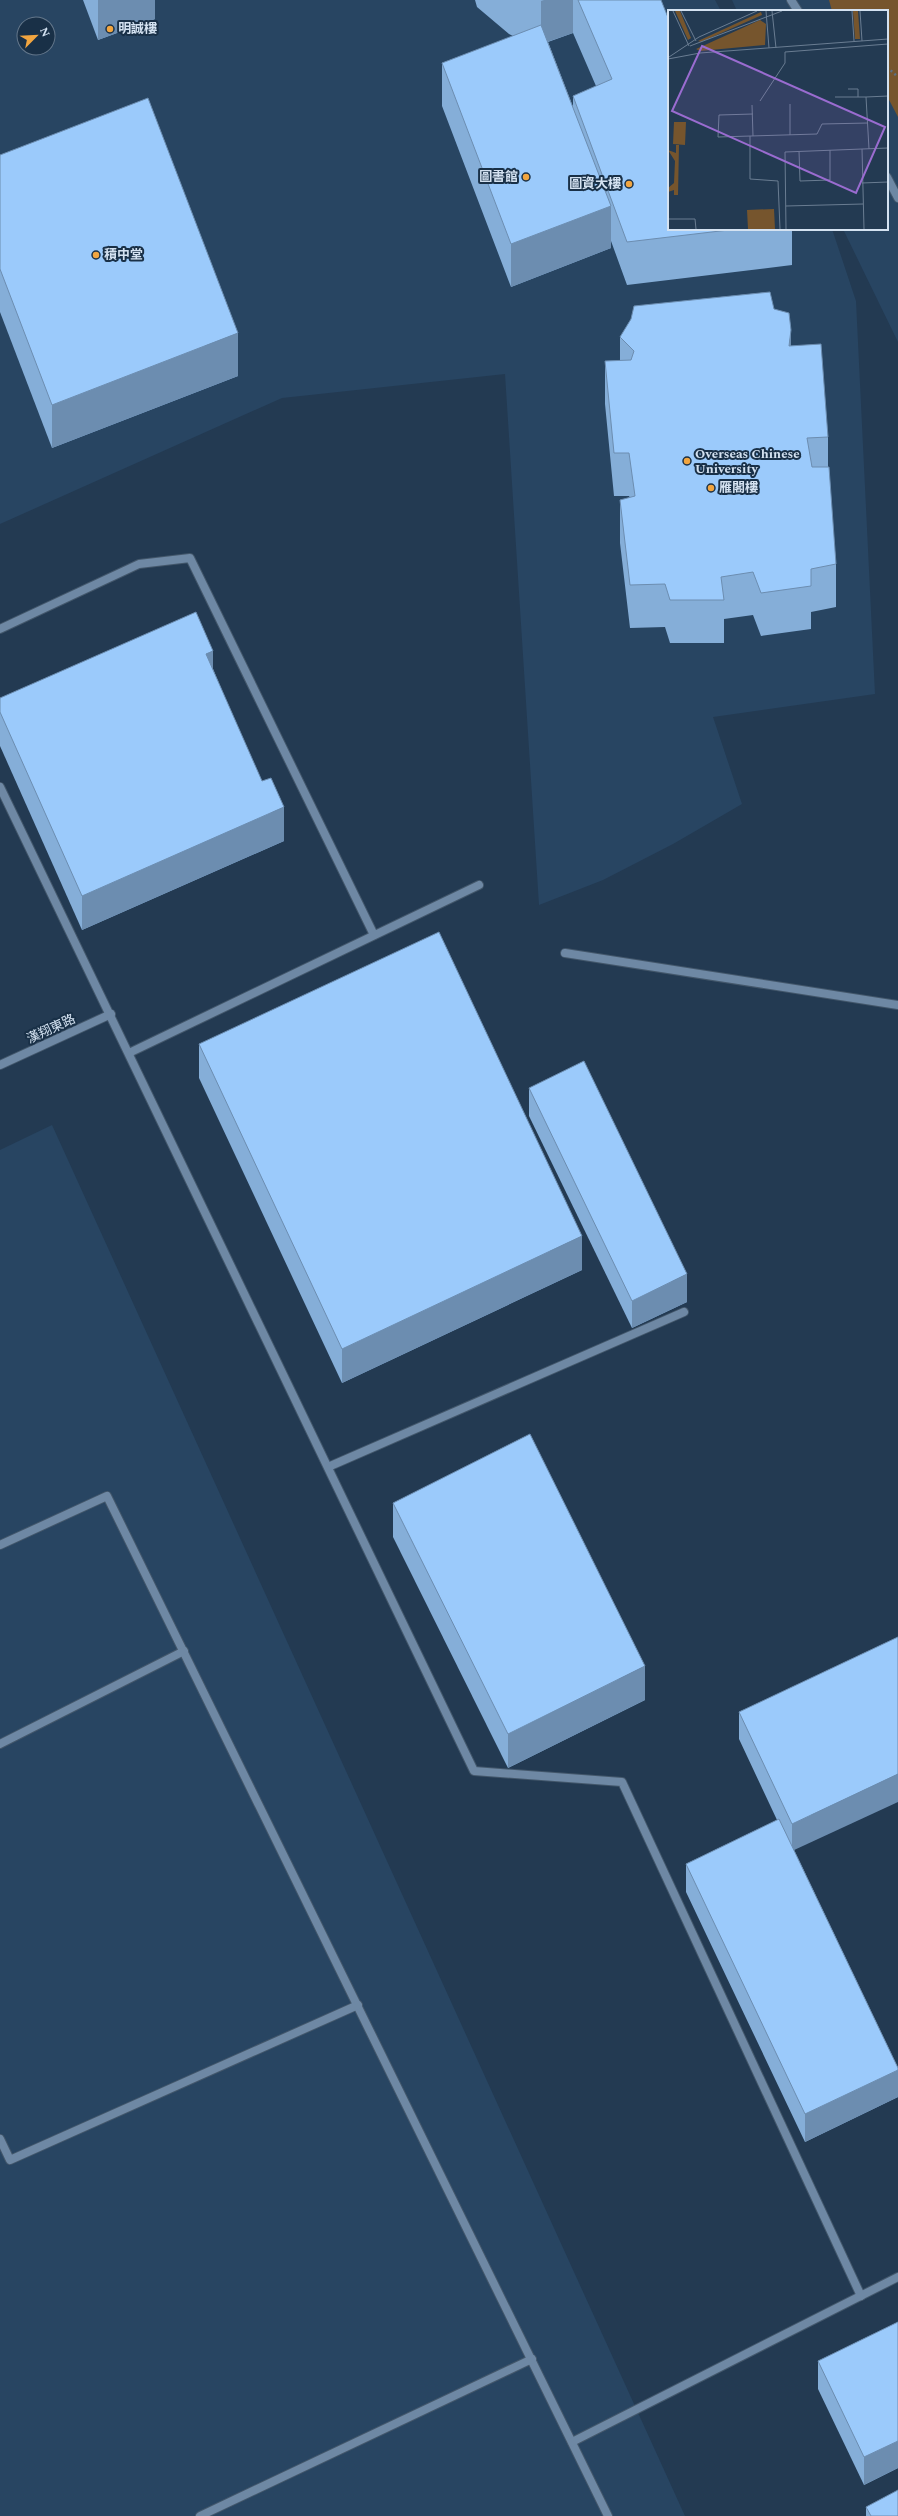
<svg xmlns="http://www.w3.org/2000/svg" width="898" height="2516" font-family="Spectral,'Noto Sans TC',serif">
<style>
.built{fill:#284562;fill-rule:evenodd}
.green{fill:#76552d}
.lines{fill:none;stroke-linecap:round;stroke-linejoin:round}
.service-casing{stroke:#43576b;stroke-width:10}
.minor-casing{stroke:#43576b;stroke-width:10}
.path{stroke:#5c7085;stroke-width:2.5;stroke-dasharray:2 3;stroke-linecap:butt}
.service{stroke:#6e88a4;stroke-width:8}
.minor{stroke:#6e88a4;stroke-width:8}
.wall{fill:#85aed8;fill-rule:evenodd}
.shaded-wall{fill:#6c8db0}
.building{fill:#9bcafb;stroke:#6c8db0}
.poi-dot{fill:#f1a540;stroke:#193047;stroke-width:1.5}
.labels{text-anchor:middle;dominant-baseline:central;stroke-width:4;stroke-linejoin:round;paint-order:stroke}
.poi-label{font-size:13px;font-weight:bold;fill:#d4e2f1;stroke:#193047;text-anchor:start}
.street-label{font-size:13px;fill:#d4e2f1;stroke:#193047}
.inset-road{fill:none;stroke:#6a7d92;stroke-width:1}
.view{fill:#9a6cd0;fill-opacity:0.15;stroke:#9a6cd0;stroke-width:2}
.inset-edge{fill:none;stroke:#d4e2f1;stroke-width:2}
</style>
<rect width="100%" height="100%" fill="#233a52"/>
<g class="built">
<path d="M 0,0 L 715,0 L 721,11 L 669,11 L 669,229 L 832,229 L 856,301 L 875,694 L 713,717 L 742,804 L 673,844 L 603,880 L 539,905 L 505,374 L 282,398 L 0,524 ZM 24,24 L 48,24 L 48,48 L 24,48 Z"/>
<polygon points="732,0 898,0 898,342 843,229 887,229 887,11 737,11"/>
<polygon points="52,1125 685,2516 0,2516 0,1150"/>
</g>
<polygon class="green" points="829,0 898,0 898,117 887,96 887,11 832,11"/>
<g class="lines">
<g class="service-casing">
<g id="service">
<polyline points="0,629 139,564 190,558 374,935"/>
<polyline points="0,787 474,1771 622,1782 861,2296"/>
<polyline points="565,953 898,1005"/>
<polyline points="129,1053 479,885"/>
<polyline points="328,1467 684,1312"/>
<polyline points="0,1545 107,1496 608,2516"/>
<polyline points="0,1744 184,1651"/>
<polyline points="0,2139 10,2160 358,2005"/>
<polyline points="572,2442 898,2277"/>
<polyline points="200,2516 532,2359"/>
</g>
</g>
<g class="minor-casing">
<g id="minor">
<polyline points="791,0 798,11"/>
<polyline points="887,177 898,198"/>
<polyline points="0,1065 111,1014"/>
</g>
</g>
<polyline class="path" points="887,67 898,77"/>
<use href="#service" class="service"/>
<use href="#minor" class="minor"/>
</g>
<g class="wall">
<polygon points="83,0 155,0 155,19 98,40"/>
<path d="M 475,0 L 661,0 L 669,229 L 792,229 L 792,265 L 627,285 L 611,241 L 611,248 L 511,287 L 442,106 L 442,63 L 513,36 L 509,34 L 477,7 ZM 573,33 L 596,86 L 573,96 L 573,107 L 548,42 Z"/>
<polygon points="0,155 238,376 52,448 0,312"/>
<polygon points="774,309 791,346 828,437 828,467 836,564 836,607 811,612 811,629 761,636 753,615 724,619 724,643 670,643 665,627 630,628 620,543 620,500 630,498 629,496 614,496 605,404 605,361 620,361 620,337"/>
<polygon points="213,669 284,841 82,930 0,746 0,698"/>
<polygon points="199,1044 582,1270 342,1383 199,1078"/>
<polygon points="529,1088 687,1302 632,1328 529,1116"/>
<polygon points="393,1503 645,1700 508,1768 393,1537"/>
<polygon points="898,1637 794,1850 898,2068 898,2097 805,2142 686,1892 686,1864 777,1820 739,1739 739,1712"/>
<polygon points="898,2322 898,2468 864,2485 818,2389 818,2361"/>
<polygon points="866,2507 898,2516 866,2516"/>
</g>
<g class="shaded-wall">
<polygon points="98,0 155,0 155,19 98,40"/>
<polygon points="544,0 573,0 573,33 541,44 541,1"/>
<polygon points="611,206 611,248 511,287 511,244"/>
<polygon points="791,330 791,373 789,346"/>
<polygon points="238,333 238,376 52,448 52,405"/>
<polygon points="213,651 213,685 206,654"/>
<polygon points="284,807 284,841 82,930 82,896"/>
<polygon points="582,1236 582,1270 342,1383 342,1349"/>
<polygon points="687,1274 687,1302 632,1328 632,1301"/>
<polygon points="645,1666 645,1700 508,1768 508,1734"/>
<polygon points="898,1774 898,1802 792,1851 792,1824"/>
<polygon points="898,2070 898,2097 805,2142 805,2114"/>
<polygon points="898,2441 898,2468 864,2485 864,2457"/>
</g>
<g class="building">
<polygon points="578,0 661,0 669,20 669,229 737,229 627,242 573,96 612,79"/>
<polygon points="541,25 611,206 511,244 442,63"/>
<polygon points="148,98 238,333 52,405 0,269 0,155"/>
<polygon points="770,292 774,309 789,313 791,330 789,346 821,344 828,437 807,438 812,467 829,467 836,564 811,569 811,586 761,593 753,572 721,577 724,600 670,600 665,584 630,585 620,500 635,496 629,453 614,453 605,361 631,360 634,351 620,337 631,319 634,306"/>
<polygon points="196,612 213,651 206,654 262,781 271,778 284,807 82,896 0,712 0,698"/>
<polygon points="439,932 582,1236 342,1349 199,1044"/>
<polygon points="584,1061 687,1274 632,1301 529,1088"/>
<polygon points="530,1434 645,1666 508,1734 393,1503"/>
<polygon points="898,1637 898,1774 792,1824 739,1712"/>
<polygon points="779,1819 898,2068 898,2070 805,2114 686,1864"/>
<polygon points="898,2322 898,2441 864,2457 818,2361"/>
<polygon points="898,2490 898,2516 871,2516 866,2507"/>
</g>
<g class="poi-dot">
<circle cx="110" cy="29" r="4"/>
<circle cx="526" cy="177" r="4"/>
<circle cx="629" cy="184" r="4"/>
<circle cx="96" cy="255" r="4"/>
<circle cx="687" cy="461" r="4"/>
<circle cx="711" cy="488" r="4"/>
</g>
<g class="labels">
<g class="poi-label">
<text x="118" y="29">明誠樓</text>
<text x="518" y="177" text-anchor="end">圖書館</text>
<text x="621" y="184" text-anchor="end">圖資大樓</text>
<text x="104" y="255">積中堂</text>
<text x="695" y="454">Overseas Chinese<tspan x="695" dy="15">University</tspan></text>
<text x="719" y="488">雁閣樓</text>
</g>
<g class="street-label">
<text transform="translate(51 1029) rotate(-25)">漢翔東路</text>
</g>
</g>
<g transform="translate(668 10)">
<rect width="220" height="220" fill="#233a52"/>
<path d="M 7,1 L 12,1 L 23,28 L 20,30 ZM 185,1 L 190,1 L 192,29 L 187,29 ZM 93,2 L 94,5 L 33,32 L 30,31 ZM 92,10 L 98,14 L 97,35 L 32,41 L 28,39 ZM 6,112 L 18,112 L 17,135 L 5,134 ZM 8,135 L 11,135 L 10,185 L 6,185 L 6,180 L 0,182 L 0,178 L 6,173 L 7,151 L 0,140 L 8,143 ZM 106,199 L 107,219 L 80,219 L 79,200 Z" fill="#76552d"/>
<path class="inset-road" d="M 5,1 L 21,36M 13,1 L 28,31M 98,1 L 101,38M 104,1 L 108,38M 184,1 L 186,31M 192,1 L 194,31M 22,36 L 114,1M 1,47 L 31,27 L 89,1M 0,49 L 32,43 L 220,29M 180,79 L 190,79 L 190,87M 167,87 L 198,87M 92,91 L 117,53 L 117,42 L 220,34M 84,95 L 85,126M 85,104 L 51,105 L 50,127 L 149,124 L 154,114 L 200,113M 122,125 L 122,94M 82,126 L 82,169 L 110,171 L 112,219M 194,139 L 196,219M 201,139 L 198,87 L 220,86M 131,141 L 132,171 L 162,170 L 162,140M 194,173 L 220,172M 118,196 L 195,194M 0,209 L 27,209 L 28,219M 118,219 L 117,142 L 220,138"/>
<path class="view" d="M 34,36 L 217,117 L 188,183 L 4,101 Z"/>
<rect width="220" height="220" class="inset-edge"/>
</g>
<g transform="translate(36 36) rotate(66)"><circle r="19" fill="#193047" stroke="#64778b"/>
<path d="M0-3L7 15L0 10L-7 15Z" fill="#f1a540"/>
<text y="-6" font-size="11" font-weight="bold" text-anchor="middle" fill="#d4e2f1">N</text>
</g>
</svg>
